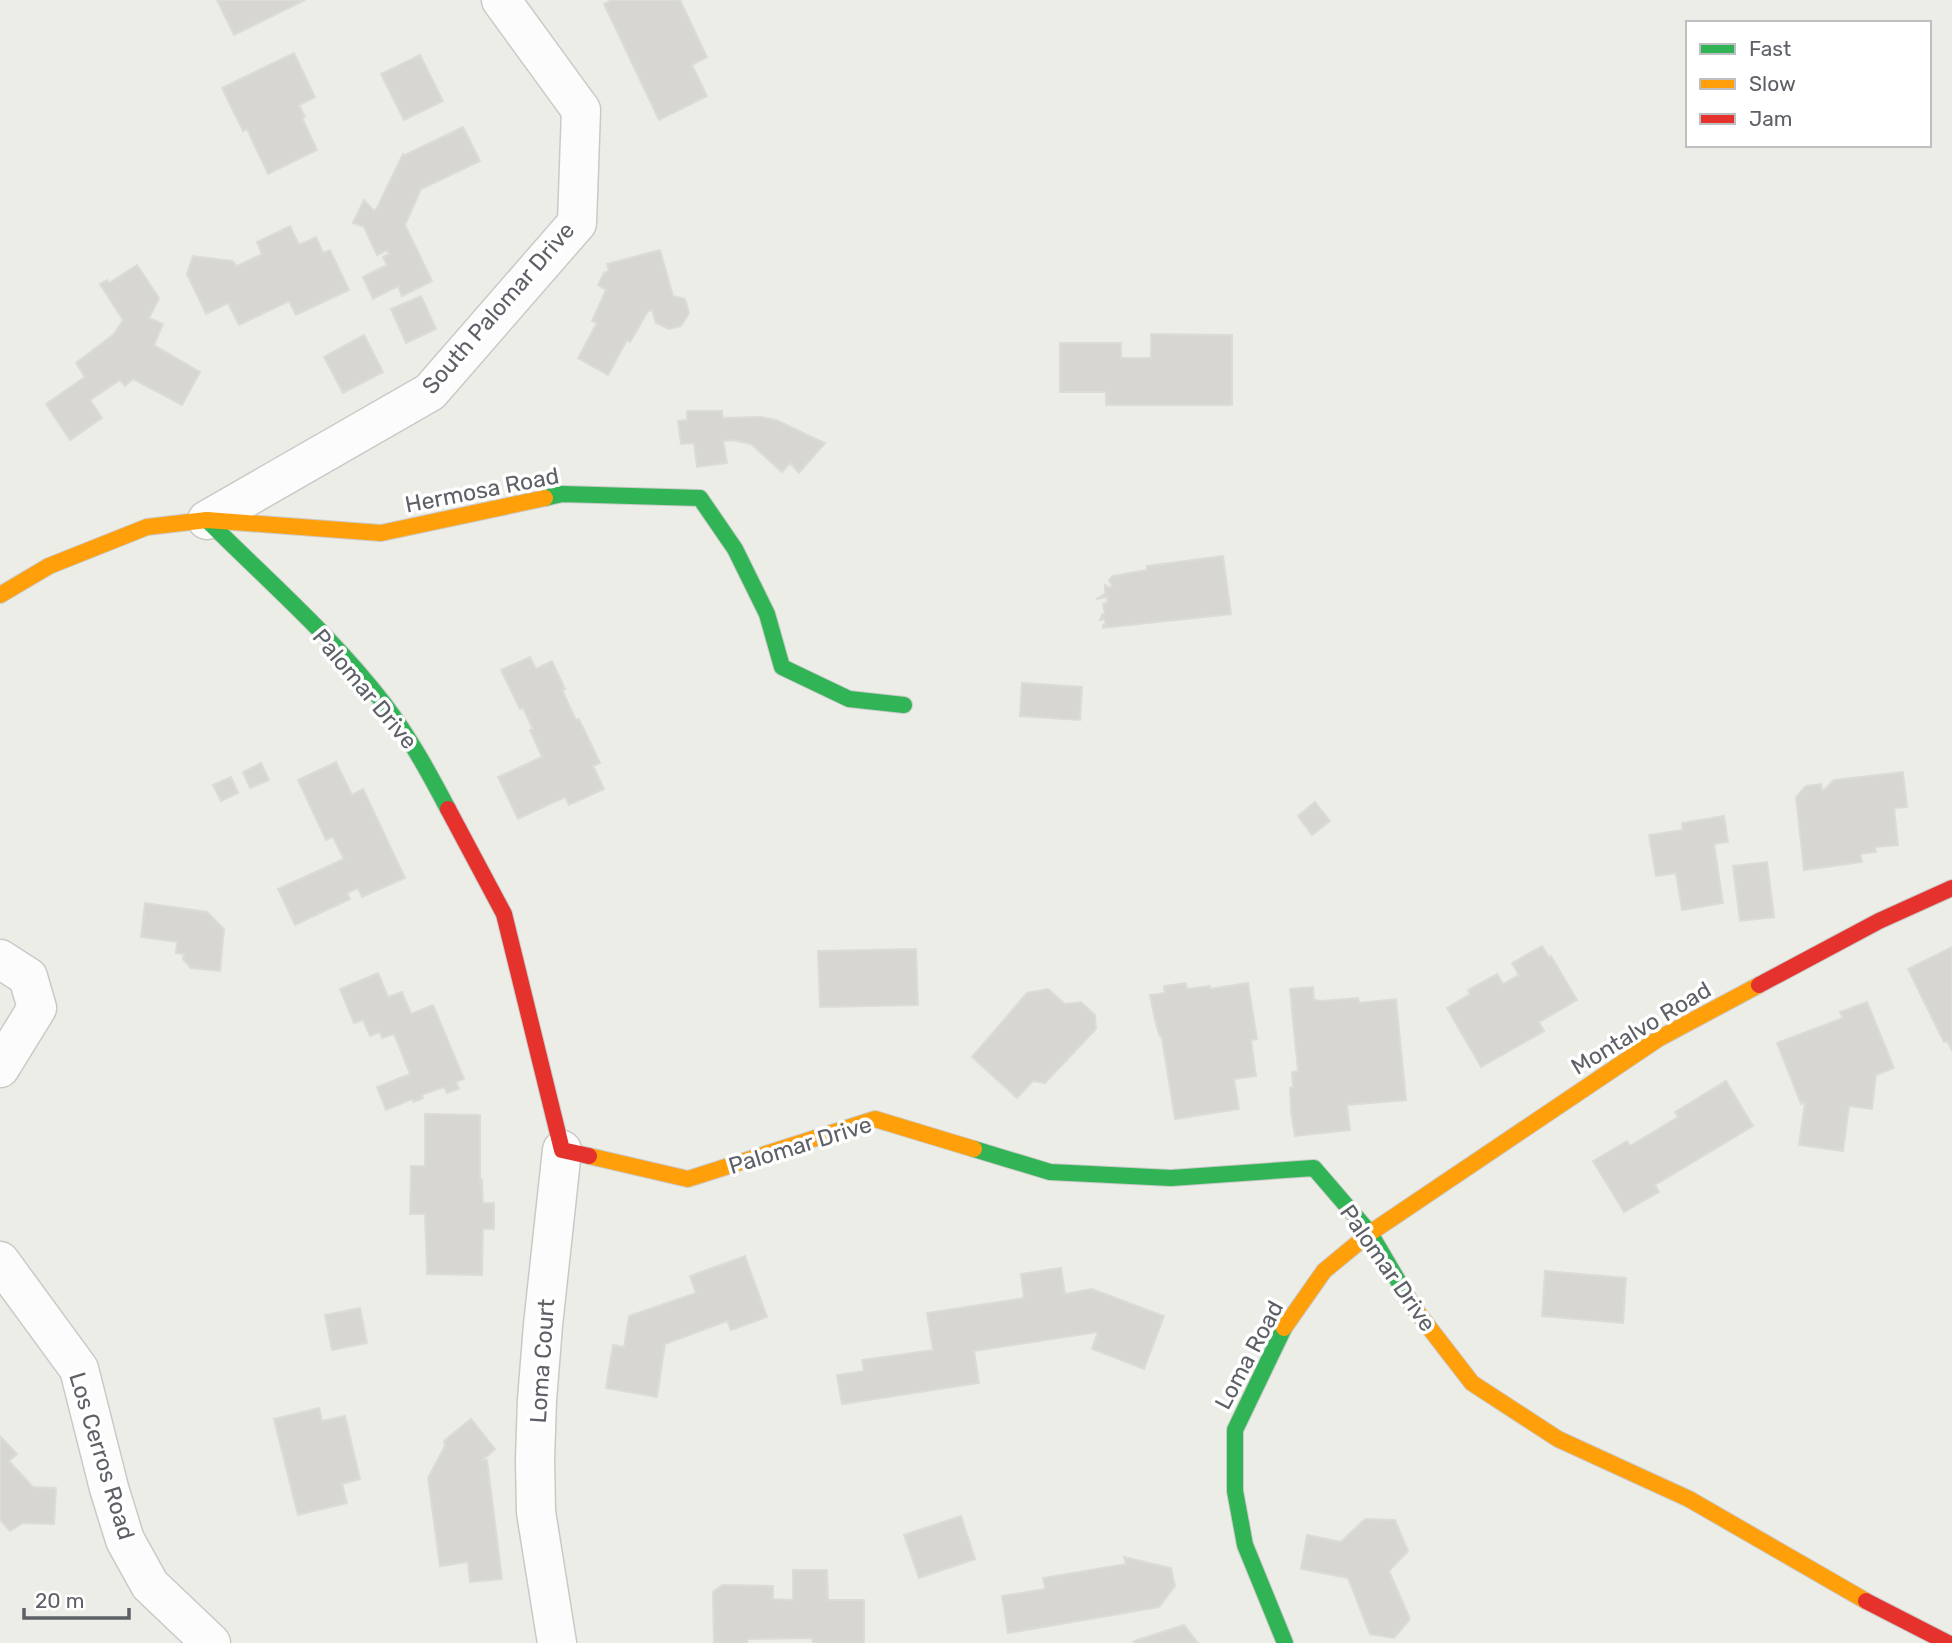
<svg xmlns="http://www.w3.org/2000/svg" width="1952" height="1643" font-family="Rubik,sans-serif">
<style>
.building{fill:#d7d6d3;stroke:#dcdcd7;stroke-width:2}
.lines{fill:none;stroke-linecap:round;stroke-linejoin:round}
.street-casing{stroke:#c9cac8;stroke-width:41}
.fast-casing{stroke:#cacac9;stroke-width:18}
.slow-casing{stroke:#cacac9;stroke-width:18}
.jam-casing{stroke:#cacac9;stroke-width:18}
.street{stroke:#fcfcfc;stroke-width:38}
.fast{stroke:#30b455;stroke-width:16}
.slow{stroke:#ff9f0a;stroke-width:16}
.jam{stroke:#e5322d;stroke-width:16}
.labels{text-anchor:middle;dominant-baseline:central;stroke-width:7;stroke-linejoin:round;paint-order:stroke}
.street-label{font-size:23px;fill:#5d6066;stroke:#fff}
</style>
<rect width="100%" height="100%" fill="#edede8"/>
<g class="building">
<polygon points="217,0 305,0 234,35"/>
<polygon points="612,0 680,0 707,57 692,65 707,96 659,120 604,4"/>
<polygon points="294,53 315,97 299,105 305,117 302,118 317,150 268,174 247,129 243,131 222,88"/>
<polygon points="420,55 443,101 404,120 381,74"/>
<polygon points="463,127 480,161 421,189 405,225 432,281 402,296 398,286 373,299 363,277 387,265 383,257 389,254 387,250 377,255 364,227 353,223 364,200 374,211 377,208 403,154 405,155"/>
<polygon points="290,226 299,245 316,237 323,253 330,250 349,290 296,315 289,301 239,325 228,303 206,314 187,274 193,256 232,261 237,266 262,254 257,242"/>
<polygon points="660,250 673,296 685,299 689,313 681,326 669,329 656,323 652,310 648,311 630,342 627,340 608,375 578,358 597,323 592,321 606,290 598,285 604,273 609,271 607,264"/>
<polygon points="137,265 159,298 149,318 163,324 154,345 200,372 182,405 133,379 125,386 120,380 90,400 102,418 70,440 46,404 85,377 76,363 114,334 123,320 100,284 107,280 109,283"/>
<polygon points="421,296 436,329 406,343 391,309"/>
<polygon points="1151,334 1232,335 1232,405 1106,405 1106,392 1060,392 1060,343 1121,343 1121,358 1151,358"/>
<polygon points="364,335 383,372 343,393 324,357"/>
<polygon points="687,411 722,411 723,418 761,417 776,420 825,443 799,473 790,463 782,472 751,444 732,440 723,441 727,463 697,467 694,443 681,444 678,421 687,420"/>
<polygon points="1223,556 1231,614 1103,628 1103,625 1106,624 1104,619 1100,620 1102,615 1105,613 1103,604 1108,602 1107,597 1096,599 1105,594 1105,585 1110,588 1112,586 1109,580 1113,576 1147,570 1147,566"/>
<polygon points="530,657 536,669 552,661 565,689 562,690 576,720 579,719 600,763 593,766 604,789 569,805 565,797 518,819 498,777 542,757 530,730 533,729 523,708 520,709 501,670"/>
<polygon points="1022,683 1082,687 1080,720 1020,716"/>
<polygon points="336,762 352,795 363,789 405,878 362,897 358,888 347,893 350,899 295,925 278,889 344,859 333,837 326,840 298,780"/>
<polygon points="261,763 269,780 250,788 243,772"/>
<polygon points="1903,772 1907,807 1894,808 1898,845 1875,847 1876,852 1860,854 1862,862 1804,870 1796,797 1806,786 1821,784 1822,790 1824,790 1834,780"/>
<polygon points="231,777 238,793 221,801 213,785"/>
<polygon points="1315,802 1330,821 1312,835 1298,816"/>
<polygon points="1724,816 1728,842 1714,844 1723,903 1682,910 1676,873 1656,876 1649,835 1683,830 1682,823"/>
<polygon points="1767,862 1774,917 1740,921 1733,866"/>
<polygon points="145,903 207,912 224,929 220,971 191,968 183,959 184,954 176,953 177,942 141,937"/>
<polygon points="1542,946 1549,957 1551,956 1577,1000 1539,1022 1544,1031 1481,1067 1447,1008 1470,994 1468,990 1497,974 1503,984 1519,975 1512,963"/>
<polygon points="1952,947 1952,1050 1947,1041 1944,1042 1908,969"/>
<polygon points="916,949 918,1005 820,1007 818,951"/>
<polygon points="378,973 388,997 402,992 411,1014 433,1005 464,1079 456,1082 459,1089 447,1093 444,1087 421,1095 423,1098 414,1102 412,1099 386,1110 377,1087 410,1074 394,1034 382,1038 380,1032 370,1036 363,1020 354,1023 340,989"/>
<polygon points="1186,983 1187,989 1210,986 1210,989 1248,983 1257,1039 1251,1040 1256,1076 1234,1079 1239,1109 1175,1119 1162,1038 1159,1034 1155,1020 1150,995 1165,993 1164,986"/>
<polygon points="1313,987 1314,1000 1321,1001 1358,998 1359,1003 1396,999 1406,1100 1347,1105 1350,1130 1295,1136 1291,1112 1290,1088 1293,1087 1292,1072 1298,1071 1290,989"/>
<polygon points="1048,989 1065,1004 1081,1002 1095,1015 1096,1029 1045,1083 1033,1081 1017,1098 972,1057 1027,993"/>
<polygon points="1867,1002 1894,1068 1876,1075 1872,1109 1849,1106 1843,1151 1799,1145 1805,1102 1801,1104 1777,1043 1843,1018 1840,1012"/>
<polygon points="1726,1081 1753,1126 1655,1185 1659,1192 1624,1212 1593,1161 1627,1141 1630,1146 1678,1117 1675,1112"/>
<polygon points="425,1114 480,1115 480,1180 482,1180 483,1203 494,1203 494,1229 483,1229 482,1275 427,1274 425,1214 410,1214 411,1166 425,1166"/>
<polygon points="745,1256 767,1317 731,1330 727,1321 665,1344 657,1397 606,1388 613,1345 624,1347 629,1316 696,1293 690,1276"/>
<polygon points="1061,1268 1065,1294 1092,1289 1164,1316 1144,1369 1092,1349 1098,1332 974,1351 979,1383 842,1404 837,1375 864,1371 862,1360 933,1350 927,1313 1024,1298 1021,1274"/>
<polygon points="1545,1271 1626,1278 1623,1323 1542,1316"/>
<polygon points="360,1308 367,1343 332,1350 325,1315"/>
<polygon points="319,1408 322,1421 345,1416 360,1479 342,1484 347,1503 298,1515 274,1419"/>
<polygon points="471,1419 495,1449 482,1460 487,1460 502,1579 470,1582 468,1562 440,1566 428,1478 445,1446 444,1441"/>
<polygon points="0,1436 17,1454 9,1461 33,1487 56,1488 54,1524 23,1523 10,1531 0,1520"/>
<polygon points="961,1516 975,1559 919,1578 904,1535"/>
<polygon points="1365,1519 1395,1520 1408,1551 1389,1571 1410,1619 1394,1638 1370,1634 1348,1578 1301,1569 1307,1535 1341,1542"/>
<polygon points="1124,1557 1171,1568 1175,1586 1159,1607 1008,1633 1002,1596 1045,1589 1043,1578 1126,1564"/>
<polygon points="793,1570 827,1570 828,1600 864,1600 864,1643 813,1643 812,1638 747,1639 747,1643 714,1643 713,1592 722,1585 773,1586 773,1599 793,1600"/>
<polygon points="1184,1625 1198,1643 1134,1643 1134,1641"/>
</g>
<g class="lines">
<g class="street-casing">
<g id="street">
<polyline points="207,520 430,392 577,223 581,110 501,0"/>
<polyline points="0,959 28,977 37,1008 0,1068"/>
<polyline points="0,1261 79,1369 109,1488 125,1540 150,1585 211,1643"/>
<polyline points="557,1643 536,1512 535,1460 537,1400 543,1325 562,1150"/>
</g>
</g>
<g class="fast-casing">
<g id="fast">
<polyline points="545,498 562,494 700,498 735,549 767,614 782,667 849,699 904,705"/>
<path d="M 207,520 C 267,580 333,637 385,705 C 410,738 429,773 448,809"/>
<polyline points="974,1149 1050,1172 1171,1178 1314,1168 1370,1233 1414,1308"/>
<polyline points="1284,1328 1235,1430 1235,1491 1245,1545 1285,1643"/>
</g>
</g>
<g class="slow-casing">
<g id="slow">
<polyline points="0,595 49,566 147,527 207,520 381,533 545,498"/>
<polyline points="589,1156 688,1179 875,1119 974,1149"/>
<polyline points="1414,1308 1472,1383 1558,1439 1689,1499 1866,1601"/>
<polyline points="1284,1328 1324,1271 1370,1233 1658,1039 1759,985"/>
</g>
</g>
<g class="jam-casing">
<g id="jam">
<polyline points="448,809 504,914 562,1150 589,1156"/>
<polyline points="1759,985 1879,921 1952,888"/>
<polyline points="1866,1601 1948,1643"/>
</g>
</g>
<use href="#street" class="street"/>
<use href="#fast" class="fast"/>
<use href="#slow" class="slow"/>
<use href="#jam" class="jam"/>
</g>
<g class="labels">
<g class="street-label">
<text transform="translate(498 308) rotate(-49)">South Palomar Drive</text>
<text transform="translate(482 490) rotate(-11)">Hermosa Road</text>
<text transform="translate(365 689) rotate(50)">Palomar Drive</text>
<text transform="translate(1641 1028) rotate(-31)">Montalvo Road</text>
<text transform="translate(800 1145) rotate(-17)">Palomar Drive</text>
<text transform="translate(1388 1268) rotate(55)">Palomar Drive</text>
<text transform="translate(1249 1355) rotate(-62)">Loma Road</text>
<text transform="translate(542 1361) rotate(-86)">Loma Court</text>
<text transform="translate(102 1456) rotate(73)">Los Cerros Road</text>
</g>
</g>
<rect x="1686" y="21" width="245" height="126" fill="#ffffff" stroke="#bebfc2" stroke-width="2"/>
<rect x="1700" y="44" width="35" height="10" fill="#30b455" stroke="#bebfc2" stroke-width="2"/>
<text x="1749" y="56" font-size="21" fill="#5d6066">Fast</text>
<rect x="1700" y="79" width="35" height="10" fill="#ff9f0a" stroke="#bebfc2" stroke-width="2"/>
<text x="1749" y="91" font-size="21" fill="#5d6066">Slow</text>
<rect x="1700" y="114" width="35" height="10" fill="#e5322d" stroke="#bebfc2" stroke-width="2"/>
<text x="1749" y="126" font-size="21" fill="#5d6066">Jam</text>
<path d="M24 1608v10h105v-10" fill="none" stroke="#5d6066" stroke-width="3.5"/>
<text x="35" y="1608" font-size="21" fill="#5d6066" stroke="#ffffff" stroke-width="5" paint-order="stroke">20 m</text>
</svg>
